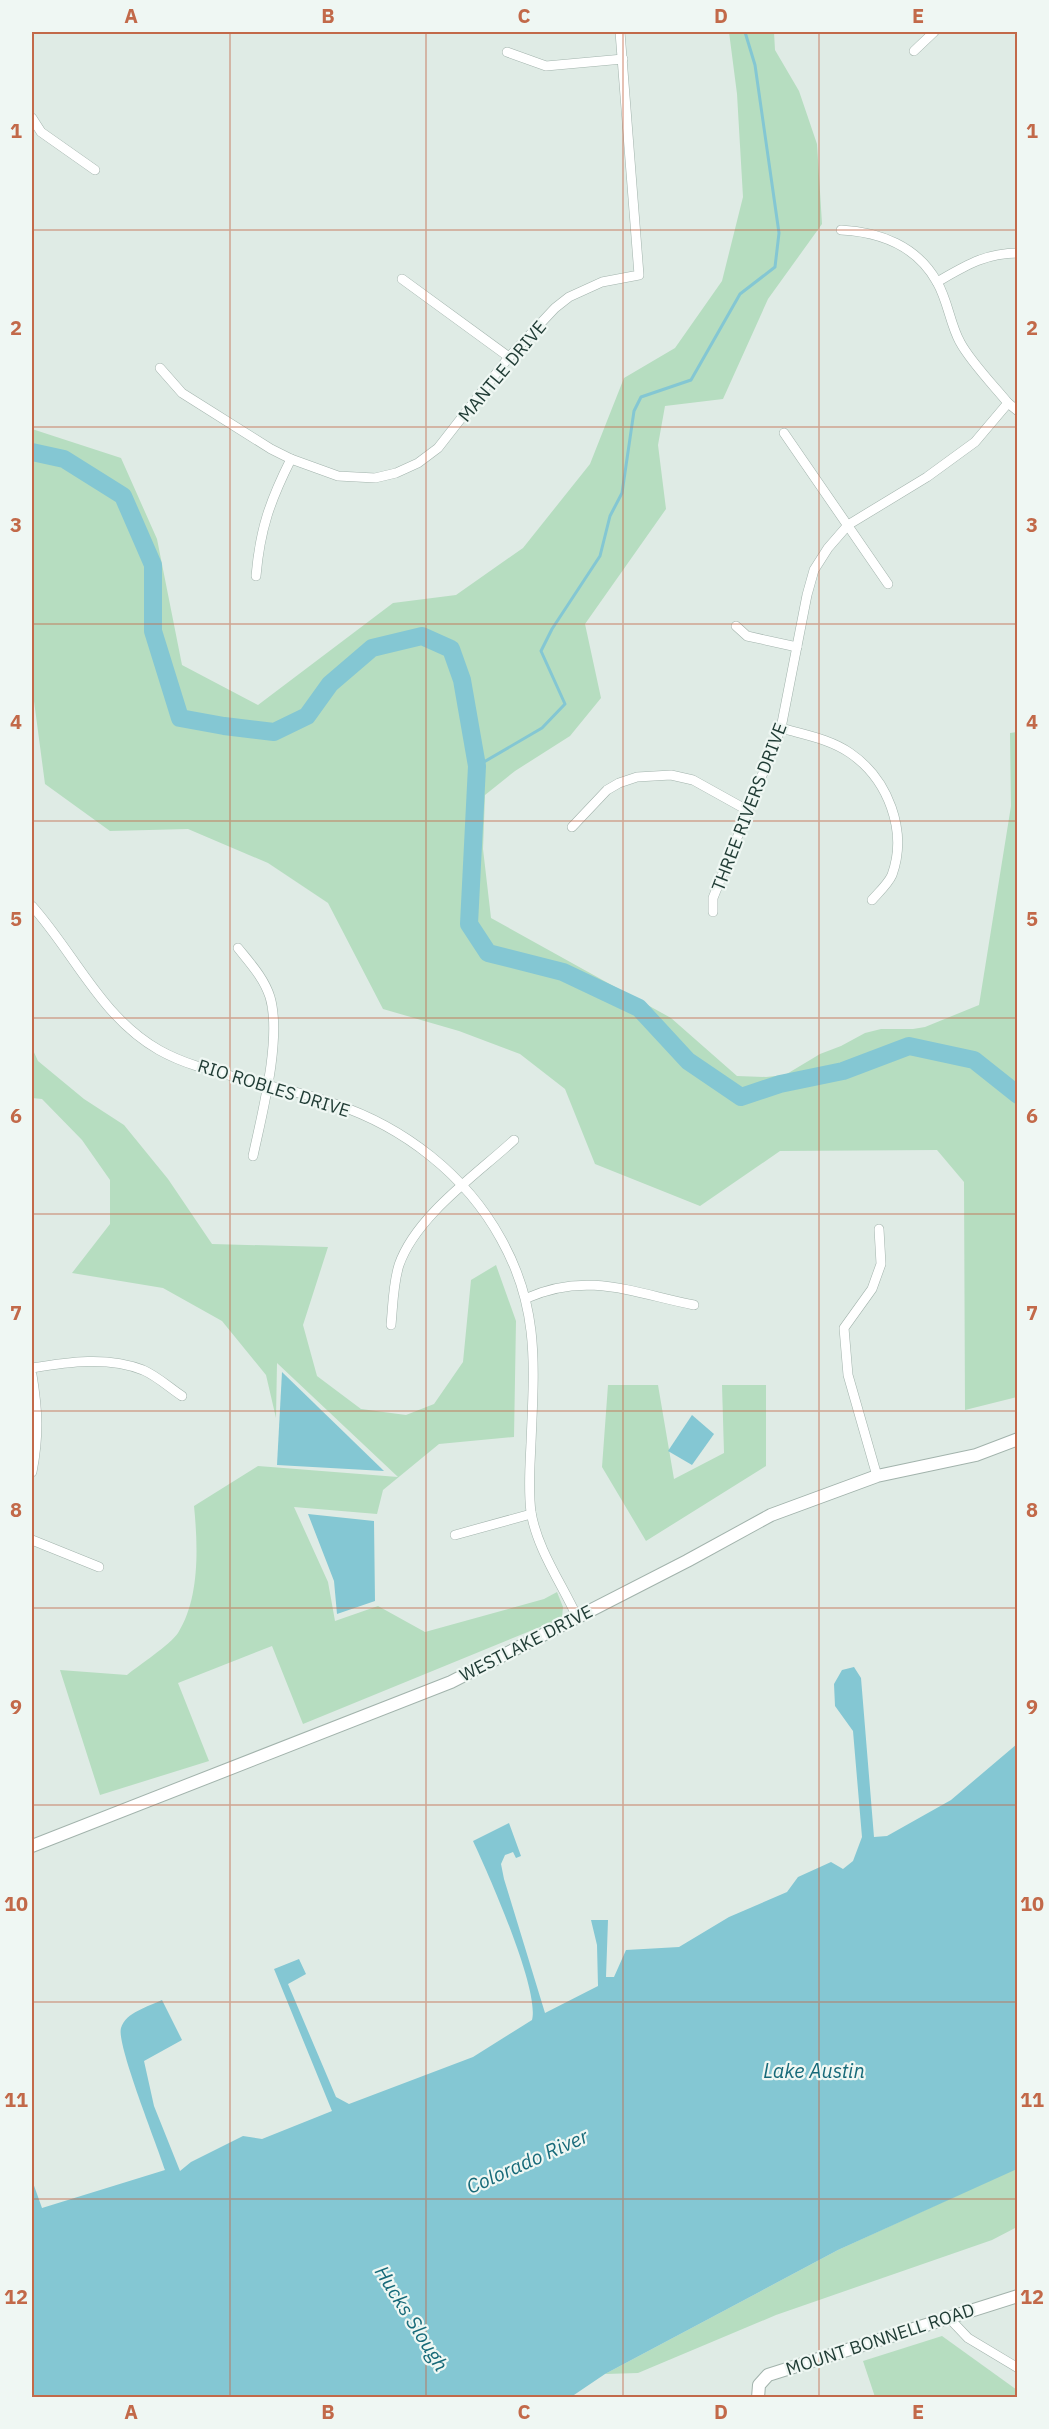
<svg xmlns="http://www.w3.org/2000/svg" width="1049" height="2429" font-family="'IBM Plex Sans',sans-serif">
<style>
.green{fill:#b6ddc0}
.water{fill:#84c7d3}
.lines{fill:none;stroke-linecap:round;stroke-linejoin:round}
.stream{stroke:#84c7d3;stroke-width:3}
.river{stroke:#84c7d3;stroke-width:18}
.minor-casing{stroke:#a2b3ac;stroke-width:10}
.tertiary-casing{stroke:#a2b3ac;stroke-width:14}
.minor{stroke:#fff;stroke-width:9}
.tertiary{stroke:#fff;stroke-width:12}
.grid{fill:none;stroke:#c26949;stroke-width:1.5;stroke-opacity:0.55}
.labels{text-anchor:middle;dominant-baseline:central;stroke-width:4.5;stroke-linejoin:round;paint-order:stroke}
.street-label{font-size:18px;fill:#1f3b34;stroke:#eff7f3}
.water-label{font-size:20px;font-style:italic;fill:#176a79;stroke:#eff7f3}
.neatline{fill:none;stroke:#c26949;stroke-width:2}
.grid-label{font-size:20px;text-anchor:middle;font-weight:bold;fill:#c26949}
</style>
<rect width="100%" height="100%" fill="#dfebe5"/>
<g class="green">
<polygon points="729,32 774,32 775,50 799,91 817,144 822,224 768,299 723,399 665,406 658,445 666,509 585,624 601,698 570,736 515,771 485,795 483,849 491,918 671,1018 737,1076 766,1077 785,1075 820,1054 841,1046 865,1033 881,1029 913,1029 925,1027 979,1005 1011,806 1010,733 1017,732 1017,1397 965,1410 964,1182 937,1150 780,1151 700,1206 595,1164 565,1089 520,1054 459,1031 383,1009 328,903 268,863 188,829 110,831 45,784 32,686 32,429 121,458 157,539 182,665 258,705 393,603 456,595 523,548 590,464 624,378 675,348 722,281 743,197 737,94"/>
<path d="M 32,1048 L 38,1061 L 84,1099 L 124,1125 L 168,1179 L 212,1244 L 328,1247 L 303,1325 L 317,1376 L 361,1409 L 406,1415 L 434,1404 L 463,1362 L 471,1280 L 496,1265 L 516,1321 L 514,1437 L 439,1444 L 383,1490 L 377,1514 L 294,1507 L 328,1582 L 335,1621 L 378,1606 L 425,1632 L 544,1599 L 557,1592 L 563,1607 L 562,1618 L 303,1724 L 272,1646 L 178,1683 L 209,1761 L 100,1795 L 60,1670 L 127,1675 C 139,1665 170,1645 178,1633 C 200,1598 198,1546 194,1506 L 258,1466 L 398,1477 L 277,1363 L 276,1418 L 266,1375 L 222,1321 L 163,1288 L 72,1273 L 110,1224 L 110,1180 L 82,1140 L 42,1099 L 32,1098 Z"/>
<polygon points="608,1385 658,1385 674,1479 724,1453 722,1385 766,1385 766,1466 646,1541 602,1467"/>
<polygon points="1017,2168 1017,2227 992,2240 776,2315 638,2373 605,2374 838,2250"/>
<polygon points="942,2336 1017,2390 1017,2397 875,2397 863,2361"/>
</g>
<g class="water">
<polygon points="282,1372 384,1471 277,1465"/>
<polygon points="692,1415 714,1434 692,1465 668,1451"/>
<polygon points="308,1514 374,1521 375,1601 337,1614 334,1581"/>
<path d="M 854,1667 L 861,1678 L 874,1837 L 887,1836 L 951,1800 L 1017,1744 L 1017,2169 L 838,2250 L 605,2374 L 571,2397 L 32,2397 L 32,2180 L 42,2208 L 165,2170 C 158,2147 116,2044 121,2028 C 126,2012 148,2007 162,2000 L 182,2040 L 144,2061 L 154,2106 L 180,2171 L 191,2162 L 243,2136 L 262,2139 L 332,2111 L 274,1969 L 299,1959 L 306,1974 L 288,1984 L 336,2097 L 349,2104 L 473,2057 L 532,2020 C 540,1990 488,1873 473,1841 L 509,1823 L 521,1856 L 516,1858 L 513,1852 L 505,1855 L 501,1864 L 504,1879 L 545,2013 L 598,1986 L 597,1945 L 591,1920 L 608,1920 L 606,1977 L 614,1977 L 626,1950 L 679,1947 L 729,1917 L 787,1892 L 798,1877 L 831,1862 L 843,1869 L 853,1861 L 862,1837 L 853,1731 L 835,1706 L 834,1684 L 842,1670 Z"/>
</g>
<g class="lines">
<polyline class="stream" points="477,766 542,728 565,704 541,651 552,629 600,556 610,516 622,493 634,411 641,397 691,380 740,294 775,267 779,233 755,65 745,32"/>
<polyline class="river" points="32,452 64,459 123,496 153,565 153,631 180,718 224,726 274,732 307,716 330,684 372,648 422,636 451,649 462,680 477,766 469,924 488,953 563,972 639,1008 688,1061 741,1097 780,1084 843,1071 909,1046 974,1060 1018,1095"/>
<g class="minor-casing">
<g id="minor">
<polyline points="914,51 934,32"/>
<polyline points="507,52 546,66 623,59"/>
<polyline points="32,118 41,132 95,170"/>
<path d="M 841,230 C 880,232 917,246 937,282 C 948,301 950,324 960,342 C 970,361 994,386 1008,403 L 1018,411"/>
<polyline points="402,279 509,357"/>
<path d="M 937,282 C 965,266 985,253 1018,253"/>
<polyline points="160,368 182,393 271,449 291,459 338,476 375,478 396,473 418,463 438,448 509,357 555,308 569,297 602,282 639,275 620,32"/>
<polyline points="784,433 888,584"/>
<path d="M 256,576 C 260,529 270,501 291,459"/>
<polyline points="736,626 747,636 797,647"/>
<path d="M 781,728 C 805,735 830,739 850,753 C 888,779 908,831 892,875 C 888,884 878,893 872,900"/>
<polyline points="572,827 607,790 619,783 637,777 671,775 693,780 747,810"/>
<path d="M 32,906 C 75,954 101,1017 159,1050 C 189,1067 226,1074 258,1083 C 284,1089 311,1095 335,1104 C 404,1127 466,1175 501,1239 C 540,1308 534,1367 531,1443 C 530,1466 528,1489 531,1512 C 537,1549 562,1584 577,1617"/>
<polyline points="713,912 713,898 781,728 807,595 814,570 828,548 848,525 927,477 975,442 1008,403"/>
<path d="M 238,948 C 250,963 264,978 270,997 C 282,1038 262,1114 253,1156"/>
<path d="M 527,1298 C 587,1271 634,1293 694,1305"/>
<path d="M 391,1325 C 393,1305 393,1284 399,1265 C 416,1216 476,1175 514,1140"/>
<path d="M 32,1368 C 68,1362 108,1356 143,1370 C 157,1376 170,1388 182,1396"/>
<path d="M 32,1375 C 38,1411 39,1436 32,1472"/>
<polyline points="877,1476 848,1375 844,1328 872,1289 881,1264 879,1229"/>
<polyline points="455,1535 531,1514"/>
<polyline points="32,1540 99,1567"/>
<polyline points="949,2318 968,2338 1018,2368"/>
</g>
</g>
<g class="tertiary-casing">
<g id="tertiary">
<polyline points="32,1846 451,1682 687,1561 771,1515 877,1476 976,1455 1018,1439"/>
<polyline points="758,2398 759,2385 768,2375 1018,2296"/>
</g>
</g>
<use href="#minor" class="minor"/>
<use href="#tertiary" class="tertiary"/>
</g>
<path class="grid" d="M 230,32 L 230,2398M 426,32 L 426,2398M 623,32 L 623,2398M 819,32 L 819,2398M 32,230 L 1018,230M 32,427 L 1018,427M 32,624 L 1018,624M 32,821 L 1018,821M 32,1018 L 1018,1018M 32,1214 L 1018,1214M 32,1411 L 1018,1411M 32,1608 L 1018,1608M 32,1805 L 1018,1805M 32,2002 L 1018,2002M 32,2199 L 1018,2199"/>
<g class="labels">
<g class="street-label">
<text transform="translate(502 371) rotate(-50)">MANTLE DRIVE</text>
<text transform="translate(749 807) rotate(-69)">THREE RIVERS DRIVE</text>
<text transform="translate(274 1088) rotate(17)">RIO ROBLES DRIVE</text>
<text transform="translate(526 1643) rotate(-27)">WESTLAKE DRIVE</text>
<text transform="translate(880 2339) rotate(-18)">MOUNT BONNELL ROAD</text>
</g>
<g class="water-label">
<text x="814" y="2070">Lake Austin</text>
<text transform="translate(527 2161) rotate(-24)">Colorado River</text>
<text transform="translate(412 2318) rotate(58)">Hucks Slough</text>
</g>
</g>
<rect width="1049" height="2429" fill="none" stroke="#eff7f3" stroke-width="66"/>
<rect x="33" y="33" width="983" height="2363" class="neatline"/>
<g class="grid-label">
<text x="131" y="23">A</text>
<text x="328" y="23">B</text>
<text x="524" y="23">C</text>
<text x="721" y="23">D</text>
<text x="918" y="23">E</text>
<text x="16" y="138">1</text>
<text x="1032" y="138">1</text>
<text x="16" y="335">2</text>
<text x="1032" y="335">2</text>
<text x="16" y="532">3</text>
<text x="1032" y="532">3</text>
<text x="16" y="729">4</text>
<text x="1032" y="729">4</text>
<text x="16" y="926">5</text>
<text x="1032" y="926">5</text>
<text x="16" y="1123">6</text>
<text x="1032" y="1123">6</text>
<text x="16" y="1320">7</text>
<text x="1032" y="1320">7</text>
<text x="16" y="1517">8</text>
<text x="1032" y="1517">8</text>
<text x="16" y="1714">9</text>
<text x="1032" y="1714">9</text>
<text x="16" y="1911">10</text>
<text x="1032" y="1911">10</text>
<text x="16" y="2107">11</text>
<text x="1032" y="2107">11</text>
<text x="16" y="2304">12</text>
<text x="1032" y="2304">12</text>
<text x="131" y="2419">A</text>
<text x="328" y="2419">B</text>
<text x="524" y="2419">C</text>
<text x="721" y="2419">D</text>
<text x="918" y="2419">E</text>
</g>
</svg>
